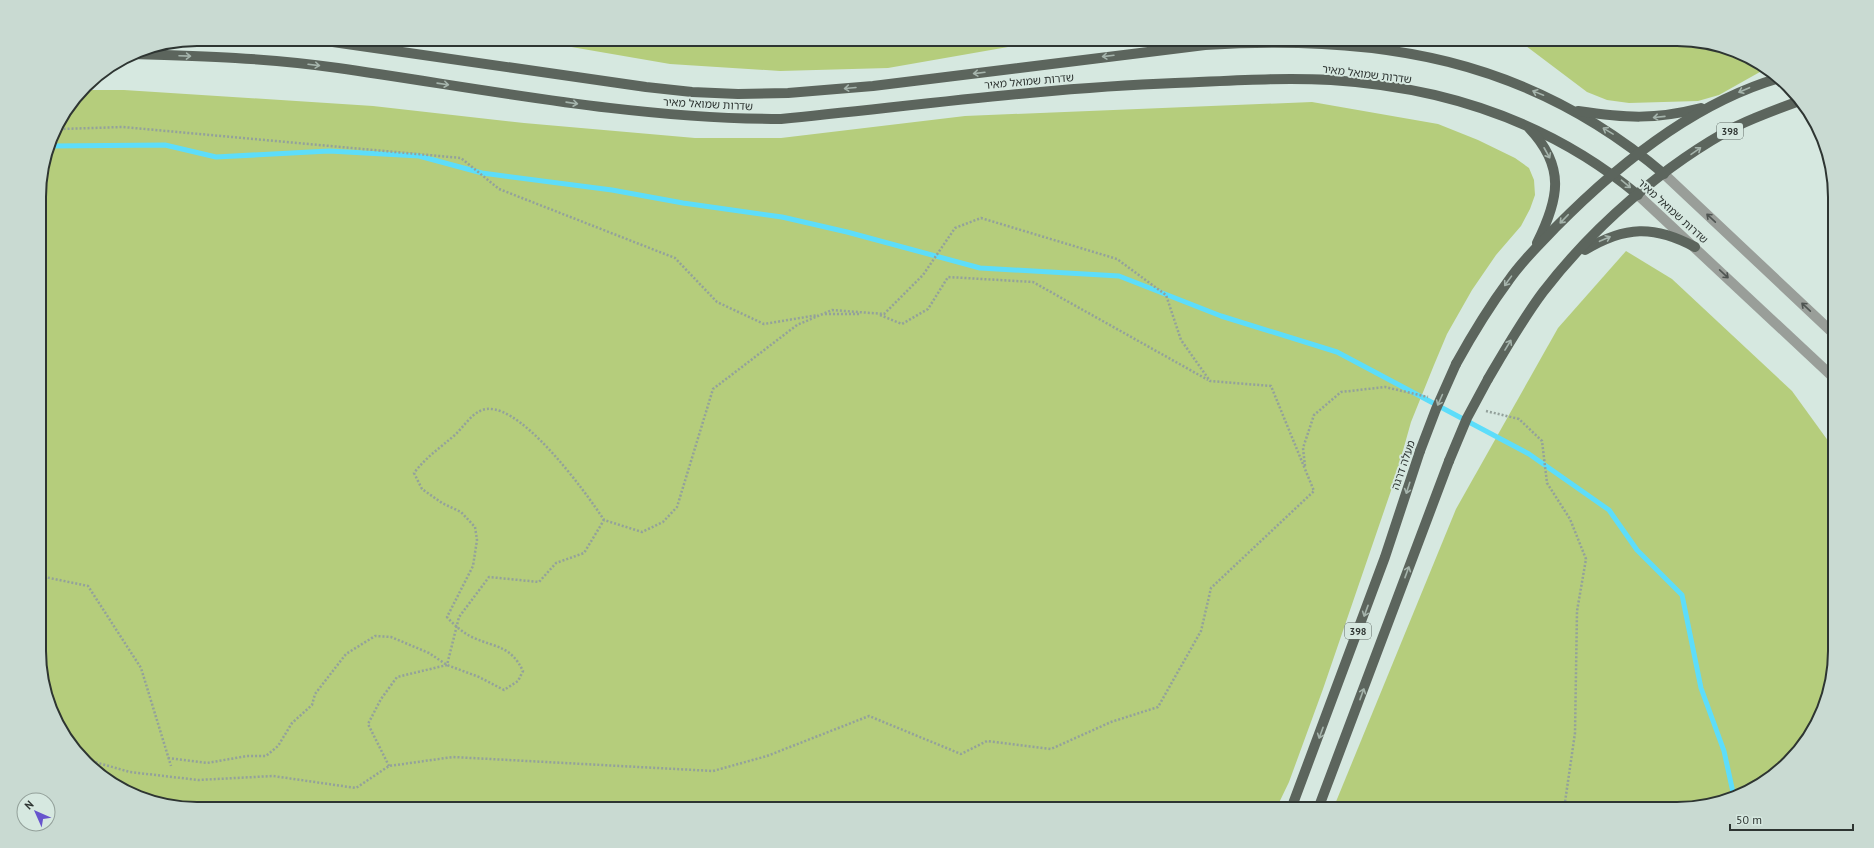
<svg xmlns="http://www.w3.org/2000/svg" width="1874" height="848" font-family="'PT Sans','Noto Sans Hebrew',sans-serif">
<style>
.green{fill:#b5cd7c}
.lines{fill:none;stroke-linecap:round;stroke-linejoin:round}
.stream{stroke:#5dddfa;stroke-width:5}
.path{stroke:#93a19b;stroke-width:2.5;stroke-dasharray:2 2;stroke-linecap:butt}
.minor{stroke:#999e99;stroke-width:10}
.major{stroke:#5c655d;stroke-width:10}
.major-bridge{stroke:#5c655d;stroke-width:10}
.oneway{stroke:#a5b4ac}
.oneway2{stroke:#4e5451}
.labels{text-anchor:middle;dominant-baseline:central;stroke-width:4;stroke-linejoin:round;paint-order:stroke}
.shield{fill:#d6e8e0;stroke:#606b66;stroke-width:1}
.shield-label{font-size:10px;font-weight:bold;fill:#2e3532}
.street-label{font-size:11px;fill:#2e3532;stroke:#d6e8e0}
.rim{fill:none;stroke:#2e3532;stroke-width:2}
</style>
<rect width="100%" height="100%" fill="#d6e8e0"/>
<g class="green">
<polygon points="525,39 1053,39 888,68 780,71 670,64"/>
<polygon points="1500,39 1677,39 1737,51 1767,68 1719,95 1698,101 1629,103 1607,100 1587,92 1526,46"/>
<polygon points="84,90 124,90 373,106 524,123 695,138 781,138 965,116 1312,102 1438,124 1478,140 1515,158 1529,168 1534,180 1535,195 1530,209 1521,226 1496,255 1472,290 1447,334 1434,365 1411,422 1395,479 1323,689 1289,782 1276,809 197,809 137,797 101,776 72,747 51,712 40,672 39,187 55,127"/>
<polygon points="1626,251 1672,279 1792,391 1834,449 1835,651 1823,711 1802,747 1765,782 1728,801 1687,809 1333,809 1456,509 1558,328"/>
</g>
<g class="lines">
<polyline class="stream" points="50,146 165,145 216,157 329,151 419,156 482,173 612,190 683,203 782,217 847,232 980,268 1119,276 1221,316 1337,352 1529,454 1609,510 1637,550 1682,595 1701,688 1724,751 1734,797"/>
<g class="path">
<polyline points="52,139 61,129 123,127 461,158 499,189 675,258 717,302 764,324 818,315"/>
<polyline points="825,314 860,314"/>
<polyline points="880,315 902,324 928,309 948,277 1033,282 1208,380"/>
<polyline points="1486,411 1519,419 1542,441 1547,483 1570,519 1586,559 1577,611 1575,733 1564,809"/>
<polyline points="1305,466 1303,448 1314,415 1341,392 1385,387 1428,397"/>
<polyline points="40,576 88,586 141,668 171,766"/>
<path d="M 168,758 L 207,763 L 247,756 L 266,756 L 278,746 L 292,723 L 312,705 L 315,694 L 346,654 L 375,636 L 391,637 L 429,653 L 447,665 L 479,677 L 504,690 L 518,681 L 523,671 C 511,646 497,648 474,638 C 463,633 455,626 447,617 L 473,566 L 477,540 L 475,527 L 461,512 L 442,503 L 422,489 L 414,473 C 427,456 440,448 456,434 C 463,427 471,415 480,411 C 515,393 587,494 604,520"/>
<polyline points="84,759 130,772 198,780 273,776 356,788 389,766 453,757 713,771 767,756 869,716 961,754 987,741 1051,749 1111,722 1158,707 1201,631 1211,588 1314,491 1271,386 1210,381 1181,340 1166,295 1117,259 981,218 955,228 923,275 884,314 832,310 797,325 713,389 677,507 663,522 642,532 604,520 584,553 556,563 539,582 489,577 459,617 447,665 397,677 381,699 368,724 389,766"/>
</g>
<g class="minor">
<polyline points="1664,174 1834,334"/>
<polyline points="1638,195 1834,378"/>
</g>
<g class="major">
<path d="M 312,39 L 646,87 L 692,92 L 738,94 L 788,93 L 873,86 L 1205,45 C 1378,34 1528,58 1664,174"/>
<path d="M 132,54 C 201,56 270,58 338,68 C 485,89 632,119 781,119 C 912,106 1043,88 1175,83 C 1227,81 1279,77 1331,80 C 1444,87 1550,122 1638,195"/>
<path d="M 1578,111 C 1626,118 1654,120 1701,108"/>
<path d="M 1529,128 C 1566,167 1559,199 1537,243"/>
<path d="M 1585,250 C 1625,226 1654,225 1695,247"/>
<path d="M 1456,364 C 1472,335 1489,307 1509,280 C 1522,261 1539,245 1555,228 C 1617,165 1693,103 1779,78"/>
<path d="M 1488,379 C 1505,350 1522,320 1543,292 C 1593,227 1665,164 1737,126 C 1758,116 1780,108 1802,100"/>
<polyline points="1291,809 1385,557 1420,451"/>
<polyline points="1318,809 1449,461"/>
</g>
<g class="major-bridge">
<polyline points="1420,451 1436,409 1456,364"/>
<polyline points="1449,461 1467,418 1488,379"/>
</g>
</g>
<defs><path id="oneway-shaft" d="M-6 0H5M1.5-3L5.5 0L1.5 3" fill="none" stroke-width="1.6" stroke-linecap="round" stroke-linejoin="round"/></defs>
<g class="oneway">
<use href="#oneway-shaft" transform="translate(185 56) rotate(2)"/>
<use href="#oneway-shaft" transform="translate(1108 56) rotate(173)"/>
<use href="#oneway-shaft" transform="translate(314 65) rotate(7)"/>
<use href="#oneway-shaft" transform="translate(979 73) rotate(173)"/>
<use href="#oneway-shaft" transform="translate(443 84) rotate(8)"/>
<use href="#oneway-shaft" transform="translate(850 88) rotate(175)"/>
<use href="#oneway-shaft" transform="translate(1744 90) rotate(157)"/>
<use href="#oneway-shaft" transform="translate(1538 93) rotate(-158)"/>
<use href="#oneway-shaft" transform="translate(572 103) rotate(8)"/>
<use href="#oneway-shaft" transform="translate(1659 117) rotate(174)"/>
<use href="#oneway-shaft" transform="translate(1608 131) rotate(-149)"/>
<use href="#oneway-shaft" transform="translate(1696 151) rotate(-35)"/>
<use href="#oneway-shaft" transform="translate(1547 153) rotate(61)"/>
<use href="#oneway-shaft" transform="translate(1626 184) rotate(40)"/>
<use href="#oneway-shaft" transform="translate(1564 219) rotate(134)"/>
<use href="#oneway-shaft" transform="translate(1605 239) rotate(-23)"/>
<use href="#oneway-shaft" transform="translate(1508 281) rotate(126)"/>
<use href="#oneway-shaft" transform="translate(1508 345) rotate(-59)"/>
<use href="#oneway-shaft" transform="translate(1440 400) rotate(114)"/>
<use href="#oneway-shaft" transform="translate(1408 488) rotate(108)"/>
<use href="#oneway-shaft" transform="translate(1407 572) rotate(-70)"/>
<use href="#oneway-shaft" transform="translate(1366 611) rotate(110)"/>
<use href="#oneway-shaft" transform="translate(1362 694) rotate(-70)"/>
<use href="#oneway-shaft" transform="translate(1321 733) rotate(110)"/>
</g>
<g class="oneway2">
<use href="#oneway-shaft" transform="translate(1711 218) rotate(-137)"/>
<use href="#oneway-shaft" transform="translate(1724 274) rotate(43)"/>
<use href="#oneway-shaft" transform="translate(1806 307) rotate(-137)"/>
</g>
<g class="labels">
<g class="shield">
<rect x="1717" y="123" width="26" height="16" rx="3"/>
<rect x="1345" y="623" width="26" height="16" rx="3"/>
</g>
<g class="shield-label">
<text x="1730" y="131">398</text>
<text x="1358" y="631">398</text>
</g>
<g class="street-label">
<text transform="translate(1367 74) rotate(7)">שדרות שמואל מאיר</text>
<text transform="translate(1029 81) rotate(-5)">שדרות שמואל מאיר</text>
<text transform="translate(708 104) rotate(3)">שדרות שמואל מאיר</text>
<text transform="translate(1673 211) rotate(42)">שדרות שמואל מאיר</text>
<text transform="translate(1403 465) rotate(-71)">מעלה דרגה</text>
</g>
</g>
<path d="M0 0H1874V848H0ZM197 46H1677A151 151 0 0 1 1828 197V651A151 151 0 0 1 1677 802H197A151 151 0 0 1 46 651V197A151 151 0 0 1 197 46Z" fill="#c9dad2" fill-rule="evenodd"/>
<path class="rim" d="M197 46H1677A151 151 0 0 1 1828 197V651A151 151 0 0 1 1677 802H197A151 151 0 0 1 46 651V197A151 151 0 0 1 197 46Z"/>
<g transform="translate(36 812) rotate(315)"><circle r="19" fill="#d6e8e0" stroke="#93a09a"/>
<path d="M0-3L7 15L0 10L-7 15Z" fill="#6754cd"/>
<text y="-6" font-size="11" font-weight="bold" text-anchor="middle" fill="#2e3532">N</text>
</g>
<path d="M1730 824v6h123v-6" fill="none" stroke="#2e3532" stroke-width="2"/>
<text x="1736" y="824" font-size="12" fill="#2e3532" stroke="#d6e8e0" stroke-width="3" paint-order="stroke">50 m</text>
</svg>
